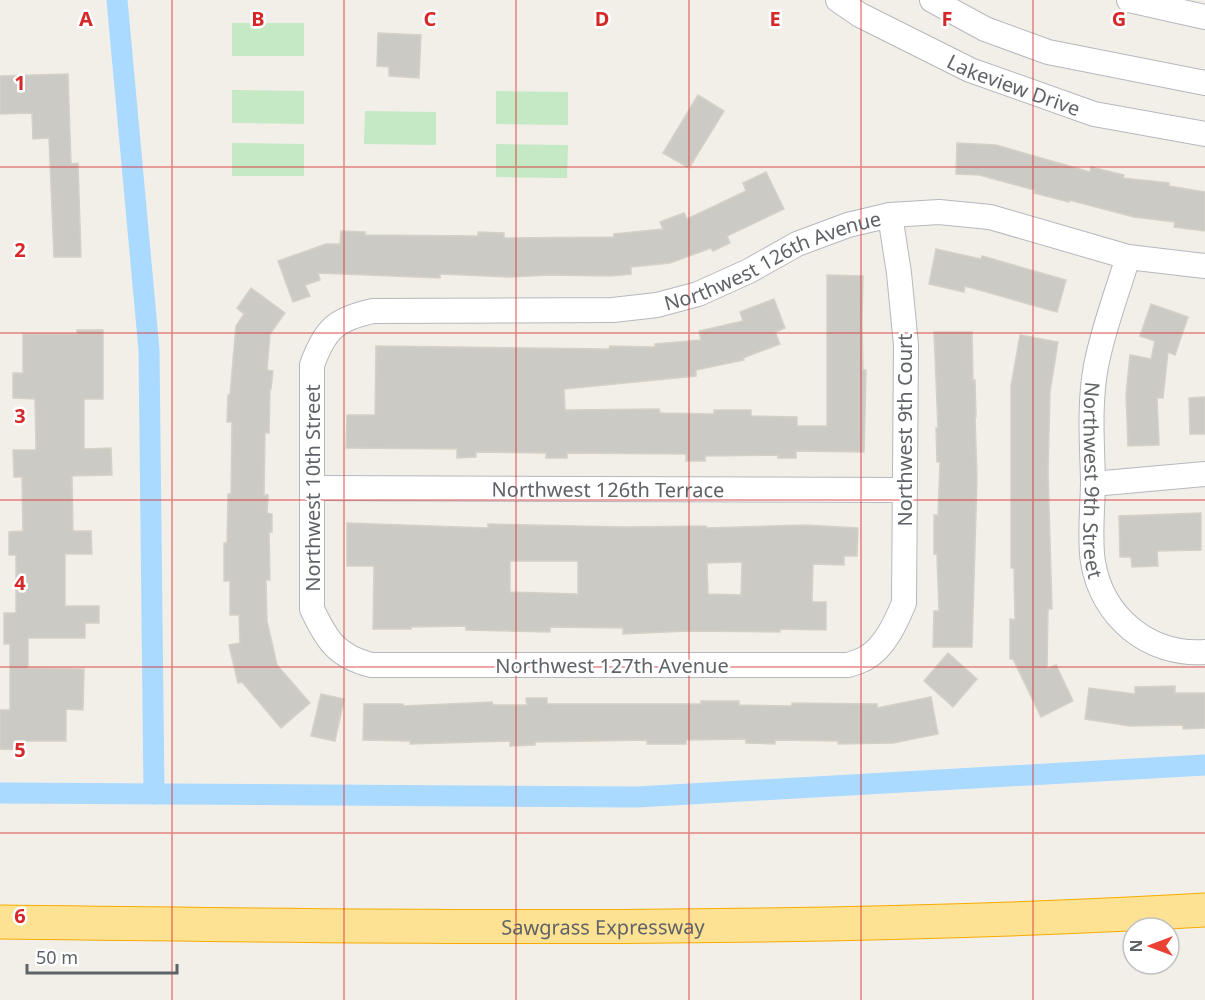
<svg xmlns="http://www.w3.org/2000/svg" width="1205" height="1000" font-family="'Noto Sans',sans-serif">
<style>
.green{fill:#c5e8c5}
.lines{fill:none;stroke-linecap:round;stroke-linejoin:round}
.canal{stroke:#aadaff;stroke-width:21}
.building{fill:#cccac5;stroke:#d6d1c6;stroke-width:1.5;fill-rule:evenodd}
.minor-casing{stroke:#b5b8bc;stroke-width:26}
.highway-casing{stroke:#f9ab00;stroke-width:35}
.minor{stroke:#fff;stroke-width:24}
.highway{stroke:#fde293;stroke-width:33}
.grid{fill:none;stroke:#d62828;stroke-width:1.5;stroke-opacity:0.55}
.labels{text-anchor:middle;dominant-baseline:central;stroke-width:5;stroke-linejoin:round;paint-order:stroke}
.street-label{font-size:20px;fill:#5f6368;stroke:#fff}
.grid-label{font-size:20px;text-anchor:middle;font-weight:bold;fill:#d62828;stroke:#fff;stroke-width:5;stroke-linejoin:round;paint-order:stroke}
</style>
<rect width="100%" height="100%" fill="#f1efe8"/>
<g class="green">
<rect x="232" y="23" width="72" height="33"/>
<polygon points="232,90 304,91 304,124 232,123"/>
<polygon points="496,91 568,92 568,125 496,124"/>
<polygon points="365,111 436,112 436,145 364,144"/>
<polygon points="232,143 304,144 304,176 232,176"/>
<polygon points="496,144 568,145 567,178 496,177"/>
</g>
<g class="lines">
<g class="canal">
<polyline points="117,0 149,350 154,794"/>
<polyline points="0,793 637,797 1205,765"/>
</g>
</g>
<g class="building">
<polygon points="378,33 421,35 419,78 389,76 389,67 377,66"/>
<polygon points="68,74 71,164 78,163 81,257 54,257 49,138 33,139 32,113 0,114 0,76"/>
<polygon points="698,95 724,111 689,168 663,153"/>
<polygon points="957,143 996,145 1090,172 1091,167 1124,175 1123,178 1169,183 1169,186 1205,192 1205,231 1174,227 1175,222 1134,217 1069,200 1069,202 1034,193 1035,190 979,175 956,174"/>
<polygon points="766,172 784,209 727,236 730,243 713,251 711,248 670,263 631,267 631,274 611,276 550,275 510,277 440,274 440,278 318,273 320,280 305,285 310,296 293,302 278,261 326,244 340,244 341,231 365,232 365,235 478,236 478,232 504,233 504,238 614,237 614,234 663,229 660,222 684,213 687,219 746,191 743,183"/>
<polygon points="936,249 981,259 982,256 1066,280 1057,312 965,286 964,292 929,284"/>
<polygon points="827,275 863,276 862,321 863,370 866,370 864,452 796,451 796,458 778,458 778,455 705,456 705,461 686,461 686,454 567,453 567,458 546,458 546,453 476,452 476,457 457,458 457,449 346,448 347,415 375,415 376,346 609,349 610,346 655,347 655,344 701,340 699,331 743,321 740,312 774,299 785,328 775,332 780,344 743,358 744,360 696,370 696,376 564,389 565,410 659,409 660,413 714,414 714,410 751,410 751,416 797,417 797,426 827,426"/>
<polygon points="251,288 285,313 270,334 267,370 273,371 271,389 270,389 269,433 265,433 264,495 268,495 267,513 272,514 272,532 269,532 270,580 266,580 267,621 277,665 310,703 281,728 242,682 238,683 229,645 240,643 239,615 230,615 230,581 224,581 224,543 227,543 228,494 231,494 232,422 227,422 228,395 230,395 236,326 244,314 237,308"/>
<polygon points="1151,304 1188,317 1175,355 1168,352 1163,398 1157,398 1159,445 1128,446 1126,395 1130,355 1151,359 1155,341 1140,336"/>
<polygon points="77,330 103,330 103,399 84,399 84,449 111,448 112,475 72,476 73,531 91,531 92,554 65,554 65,606 99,606 99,623 85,623 85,638 28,638 28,668 84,669 83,710 66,709 66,741 24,741 24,750 0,749 0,710 10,710 10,644 4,644 4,613 16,613 16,555 9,555 9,532 23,531 22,477 14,477 13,450 36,450 35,399 13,398 13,373 23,373 23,334 77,334"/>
<polygon points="934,332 972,332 973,380 975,380 976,417 975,417 977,477 972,647 933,647 934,611 939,611 937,554 934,554 934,515 938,515 940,462 937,462 936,428 938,428"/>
<polygon points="1020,335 1058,342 1050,392 1048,472 1052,609 1048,609 1047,669 1056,665 1073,701 1041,717 1013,659 1010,659 1010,619 1015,620 1014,568 1011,568 1011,386"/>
<polygon points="1205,397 1205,434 1190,434 1189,398"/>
<polygon points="1201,513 1201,550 1157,551 1158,566 1132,567 1131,557 1120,557 1119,516"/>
<path d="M 347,523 L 488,528 L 488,524 L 624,527 L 706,526 L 706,528 L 805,525 L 858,528 L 857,556 L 844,556 L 844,565 L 813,564 L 812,602 L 826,602 L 826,630 L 780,629 L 780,632 L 688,631 L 623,634 L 623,628 L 550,627 L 550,632 L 466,630 L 466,626 L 411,627 L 411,629 L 373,629 L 374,566 L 347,566 ZM 510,561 L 578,561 L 578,594 L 510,592 ZM 742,562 L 741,595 L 708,594 L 707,563 Z"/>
<polygon points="948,653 977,679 953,707 924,681"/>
<polygon points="1175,686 1175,693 1205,693 1205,728 1183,729 1183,725 1130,726 1085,719 1089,688 1135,694 1135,687"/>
<polygon points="321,694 344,699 335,741 311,736"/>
<polygon points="931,697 938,734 893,743 838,744 838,741 775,740 775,744 746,743 746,739 686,740 686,744 647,744 647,740 535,742 535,745 510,746 510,741 410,744 410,741 363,740 364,704 403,704 403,706 492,702 493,705 527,705 526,698 547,698 547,704 701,704 701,701 739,701 739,705 792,706 792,703 877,704 877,708"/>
</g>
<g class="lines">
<g class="minor-casing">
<g id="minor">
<path id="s1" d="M 838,0 L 860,15 L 970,70 L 1094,114 L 1205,134"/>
<polyline points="932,0 985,29 1048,52 1205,83"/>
<polyline points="1129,0 1205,17"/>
<path id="s2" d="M 890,215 L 899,273 L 906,345 L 904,603 C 896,622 885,647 866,658 C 861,661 854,663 848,665 L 371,665 C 337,656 327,641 312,609 L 312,365 C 325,329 336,319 373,311 L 613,310 L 657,305 L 698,294 L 749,271 L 797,244 L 848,225 L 890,215 L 939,212 L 990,217 L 1128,257 L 1205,266"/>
<path id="s3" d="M 1128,257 C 1117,293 1103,329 1096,366 C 1089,404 1092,442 1093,480 C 1093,504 1089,539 1093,562 C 1102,617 1149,656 1205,652"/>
<polyline points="1093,484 1205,474"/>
<path id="s4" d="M 312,488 L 904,490"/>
</g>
</g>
<g class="highway-casing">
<g id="highway">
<path id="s5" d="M 0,922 C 402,927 804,933 1205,910"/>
</g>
</g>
<use href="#minor" class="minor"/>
<use href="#highway" class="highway"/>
</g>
<path class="grid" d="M 172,0 L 172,1000M 344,0 L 344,1000M 516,0 L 516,1000M 689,0 L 689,1000M 861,0 L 861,1000M 1033,0 L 1033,1000M 0,167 L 1205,167M 0,333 L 1205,333M 0,500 L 1205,500M 0,667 L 1205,667M 0,833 L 1205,833"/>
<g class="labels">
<g class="street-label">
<text stroke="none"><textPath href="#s1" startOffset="196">Lakeview Drive</textPath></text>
<text stroke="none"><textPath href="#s2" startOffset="1778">Northwest 126th Avenue</textPath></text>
<text transform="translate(904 430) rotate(-90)">Northwest 9th Court</text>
<text stroke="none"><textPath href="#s3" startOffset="228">Northwest 9th Street</textPath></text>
<text transform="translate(312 488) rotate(-90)">Northwest 10th Street</text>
<text stroke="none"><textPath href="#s4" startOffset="296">Northwest 126th Terrace</textPath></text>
<text x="612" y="665">Northwest 127th Avenue</text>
<text stroke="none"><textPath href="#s5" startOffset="603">Sawgrass Expressway</textPath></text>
</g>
</g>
<g class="grid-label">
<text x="86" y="26">A</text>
<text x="258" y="26">B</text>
<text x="430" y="26">C</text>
<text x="602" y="26">D</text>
<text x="775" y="26">E</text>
<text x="947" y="26">F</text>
<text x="1119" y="26">G</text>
<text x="20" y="90">1</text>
<text x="20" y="257">2</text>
<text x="20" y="423">3</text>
<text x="20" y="590">4</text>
<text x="20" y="757">5</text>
<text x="20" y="923">6</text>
</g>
<g transform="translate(1151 946) rotate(270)"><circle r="28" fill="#ffffff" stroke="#bfc1c3" stroke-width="1.5"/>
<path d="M0-4.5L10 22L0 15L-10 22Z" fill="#ea4335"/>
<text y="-9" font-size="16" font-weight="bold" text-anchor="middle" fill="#5f6368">N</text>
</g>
<path d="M27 964v9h150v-9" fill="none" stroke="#5f6368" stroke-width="3"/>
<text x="36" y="964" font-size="18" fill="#5f6368" stroke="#ffffff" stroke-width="4.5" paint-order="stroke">50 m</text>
</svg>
